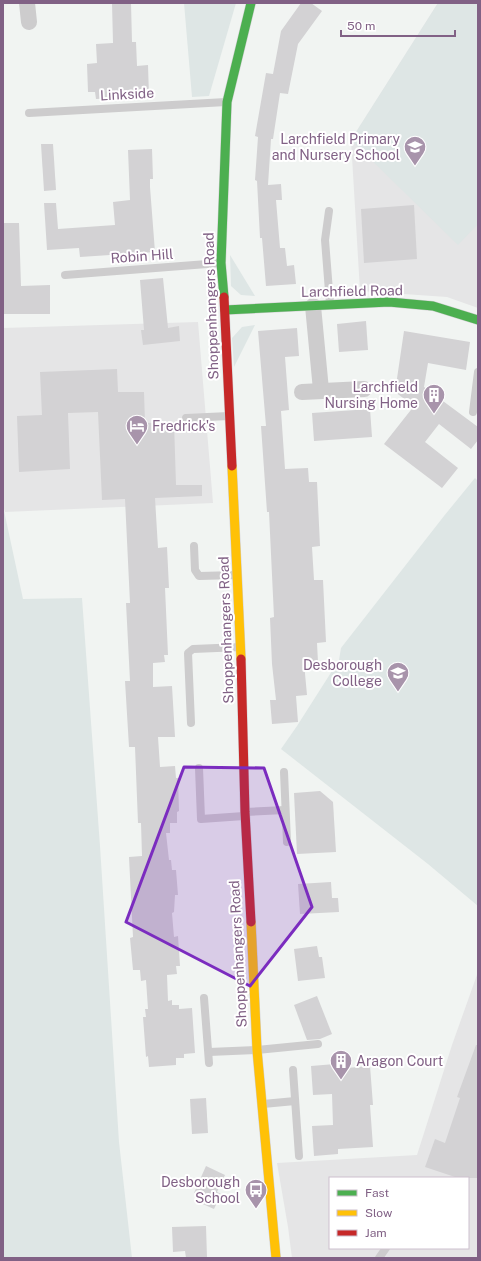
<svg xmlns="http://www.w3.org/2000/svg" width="481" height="1261" font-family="'Public Sans',sans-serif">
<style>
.built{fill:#e5e5e6;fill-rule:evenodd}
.green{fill:#dee6e5}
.building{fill:#d3d2d4}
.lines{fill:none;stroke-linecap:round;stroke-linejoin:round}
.fast-casing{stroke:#d1cfd2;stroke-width:10}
.slow-casing{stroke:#d1cfd2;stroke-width:10}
.jam-casing{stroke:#d1cfd2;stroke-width:10}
.lane{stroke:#cdcccd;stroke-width:8}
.street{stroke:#cdcccd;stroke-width:16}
.fast{stroke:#4caf50;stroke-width:9}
.slow{stroke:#ffc107;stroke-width:9}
.jam{stroke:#c62828;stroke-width:9}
.marked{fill:#7b2cbf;fill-opacity:0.2;stroke:#7b2cbf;stroke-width:3;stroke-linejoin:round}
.labels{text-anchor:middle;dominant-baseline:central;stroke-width:4;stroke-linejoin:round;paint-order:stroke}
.street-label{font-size:14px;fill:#816185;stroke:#fff}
.poi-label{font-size:14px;fill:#816185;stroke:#fff;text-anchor:end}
</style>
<rect width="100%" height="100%" fill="#f1f4f2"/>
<g class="built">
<polygon points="438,3 478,3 478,308 447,297 360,291 351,140"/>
<polygon points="198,322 213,503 5,512 3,506 3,328"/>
<path d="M 478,972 L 478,1258 L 292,1258 L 288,1227 L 277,1163 L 417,1155 L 452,1045 ZM 330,1178 L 468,1178 L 468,1248 L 330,1248 Z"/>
</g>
<g class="green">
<polygon points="184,3 236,3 209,96 192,97"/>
<polygon points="438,3 478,3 478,224 458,245 351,140"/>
<polygon points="230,255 255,296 241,295 231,286"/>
<polygon points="255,325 234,367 232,338 242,327"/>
<polygon points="475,478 478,481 478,906 428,864 281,749 297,726 339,660 341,648 444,516"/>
<polygon points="3,506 23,599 82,598 100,846 119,1142 132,1258 3,1258"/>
</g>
<g class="building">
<polygon points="112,3 131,3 132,42 136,42 137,66 148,65 149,96 96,99 95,92 88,92 87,64 97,63 96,44 113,43"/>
<polygon points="301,3 311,3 322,11 298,44 288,94 280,93 273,139 271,139 268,185 281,184 282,200 276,200 280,248 285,248 287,266 294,265 296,284 266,286 262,238 260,238 257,181 255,180 258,137 255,136 266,73 273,74 281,31"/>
<polygon points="41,144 53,144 56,190 44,191"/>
<polygon points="152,149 153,179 150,179 150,187 155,252 80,257 79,248 47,250 44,203 56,203 58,229 115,225 113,202 130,200 128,150"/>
<polygon points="414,205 417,259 364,263 361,209"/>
<polygon points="3,223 19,223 21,286 50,285 50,314 3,314"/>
<polygon points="163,278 168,328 179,326 180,341 143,345 141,330 144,330 140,280"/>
<polygon points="366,321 368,350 339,352 337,324"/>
<polygon points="297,328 299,356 285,357 289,410 281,411 285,469 308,468 309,482 317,482 320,546 312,547 314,580 323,580 326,642 317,643 318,662 304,663 307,695 296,696 298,722 272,724 270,700 276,700 272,664 270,618 274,617 269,512 267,512 261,426 266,426 258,331"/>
<polygon points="404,331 470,342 466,370 428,363 424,387 478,427 478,440 471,449 439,424 425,442 458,468 442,488 384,444 414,406 395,392"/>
<polygon points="117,369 118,392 144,392 145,423 174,422 176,485 202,485 202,496 155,498 158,548 167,547 169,588 165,588 168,655 164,655 165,662 153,663 153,687 172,686 175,737 158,737 160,767 175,766 176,778 178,778 179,811 177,812 177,823 170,823 170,833 166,833 169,860 171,860 172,870 176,870 178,895 175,895 174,912 172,913 174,937 178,936 180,966 176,966 177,974 167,975 168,1001 172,1000 172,1005 179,1005 179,1009 192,1008 195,1053 184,1054 184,1058 176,1058 176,1065 149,1067 148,1056 146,1057 143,1017 146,1017 145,1009 148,1009 146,980 141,981 140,970 133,970 130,938 133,937 129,857 142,856 141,823 138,823 135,747 129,747 125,681 130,681 126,603 130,603 125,499 102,500 98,412 68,413 70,469 19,472 17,416 42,415 40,372"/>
<polygon points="370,409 372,437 314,441 312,413"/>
<polygon points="320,791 333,802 336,852 297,854 294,793"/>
<polygon points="331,882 332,898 338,898 339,912 300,914 298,884"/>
<polygon points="317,946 319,957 322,957 325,978 298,981 294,949"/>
<polygon points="317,996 332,1034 320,1039 307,1040 294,1005"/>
<polygon points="476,1045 478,1045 478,1178 458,1178 425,1167 435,1139 445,1143 460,1098 457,1097"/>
<polygon points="335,1064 335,1069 370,1066 373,1105 370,1105 373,1147 338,1149 338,1154 314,1156 312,1126 333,1125 332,1094 313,1095 311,1066"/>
<polygon points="206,1098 208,1133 192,1134 190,1099"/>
<polygon points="206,1166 225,1175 217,1192 221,1194 214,1209 196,1201 199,1195 194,1193"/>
<polygon points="206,1226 207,1258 186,1258 185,1251 173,1252 172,1227"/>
</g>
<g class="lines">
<g class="fast-casing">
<g id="fast">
<polyline points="224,297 221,263 227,102 251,3"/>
<polyline points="225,310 389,302 433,306 478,320"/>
</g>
</g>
<g class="slow-casing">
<g id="slow">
<polyline points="232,466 241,659"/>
<polyline points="251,922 257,1050 276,1258"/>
</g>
</g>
<g class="jam-casing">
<g id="jam">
<polyline points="224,297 232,466"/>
<polyline points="241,659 245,812 251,922"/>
</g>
</g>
<g class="lane">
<polyline points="29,113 226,102"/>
<polyline points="329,211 325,240 330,304"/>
<polyline points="65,275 220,263"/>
<polyline points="473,412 478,372"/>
<polyline points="186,418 229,416"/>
<polyline points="194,546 195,570 199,576 237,575"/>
<polyline points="191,723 188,653 193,649 241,647"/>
<polyline points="199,768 201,819 244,816"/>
<polyline points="284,772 287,842"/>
<polyline points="246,812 285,810"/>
<polyline points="204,998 209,1063"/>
<polyline points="209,1052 257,1050 318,1044"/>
<polyline points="293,1070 299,1156"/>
<polyline points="263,1104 295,1101"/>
<polyline points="379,1258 386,1248"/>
</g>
<g class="street">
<polyline points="27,3 29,22"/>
<polyline points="313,306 321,390"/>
<polyline points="302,392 364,389"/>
</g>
<use href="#fast" class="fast"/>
<use href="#slow" class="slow"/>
<use href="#jam" class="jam"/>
</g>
<path class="marked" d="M 184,767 L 264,768 L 312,907 L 250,986 L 126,922 Z"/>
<defs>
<g id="school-pin" transform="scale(1.15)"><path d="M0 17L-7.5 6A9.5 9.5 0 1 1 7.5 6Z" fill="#a894ab" stroke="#fff"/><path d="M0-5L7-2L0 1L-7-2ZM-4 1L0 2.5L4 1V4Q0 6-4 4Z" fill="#fff"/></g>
<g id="building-pin" transform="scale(1.15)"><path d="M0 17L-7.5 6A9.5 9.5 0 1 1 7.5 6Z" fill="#a894ab" stroke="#fff"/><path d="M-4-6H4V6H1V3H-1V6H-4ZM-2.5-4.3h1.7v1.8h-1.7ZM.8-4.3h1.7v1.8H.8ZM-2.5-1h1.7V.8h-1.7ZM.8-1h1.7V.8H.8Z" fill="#fff"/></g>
<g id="hotel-pin" transform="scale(1.15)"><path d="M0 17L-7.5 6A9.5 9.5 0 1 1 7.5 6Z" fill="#a894ab" stroke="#fff"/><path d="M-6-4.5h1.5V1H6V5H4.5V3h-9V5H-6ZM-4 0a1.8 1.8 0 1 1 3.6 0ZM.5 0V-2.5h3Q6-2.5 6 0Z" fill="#fff"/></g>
<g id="bus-pin" transform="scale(1.15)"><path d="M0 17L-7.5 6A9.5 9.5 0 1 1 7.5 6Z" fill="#a894ab" stroke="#fff"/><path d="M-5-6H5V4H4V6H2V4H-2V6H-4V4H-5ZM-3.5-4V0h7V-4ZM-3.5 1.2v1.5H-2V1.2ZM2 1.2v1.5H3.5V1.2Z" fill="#fff"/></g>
</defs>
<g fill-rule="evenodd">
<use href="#school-pin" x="415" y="147"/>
<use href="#building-pin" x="434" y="395"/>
<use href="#hotel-pin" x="137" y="426"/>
<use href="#school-pin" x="398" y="673"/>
<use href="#building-pin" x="341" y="1061"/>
<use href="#bus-pin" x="256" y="1190"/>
</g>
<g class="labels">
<g class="street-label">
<text transform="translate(127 94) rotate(-3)">Linkside</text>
<text transform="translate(142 256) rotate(-4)">Robin Hill</text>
<text transform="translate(352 291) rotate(-1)">Larchfield Road</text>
<text transform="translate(211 306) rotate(-92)">Shoppenhangers Road</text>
<text transform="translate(226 630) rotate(-92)">Shoppenhangers Road</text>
<text transform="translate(238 954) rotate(-93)">Shoppenhangers Road</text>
</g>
<g class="poi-label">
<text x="400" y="139">Larchfield Primary<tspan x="400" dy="16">and Nursery School</tspan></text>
<text x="418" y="387">Larchfield<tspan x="418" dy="16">Nursing Home</tspan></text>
<text x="152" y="426" text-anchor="start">Fredrick's</text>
<text x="382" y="665">Desborough<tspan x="382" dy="16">College</tspan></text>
<text x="356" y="1061" text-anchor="start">Aragon Court</text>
<text x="240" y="1182">Desborough<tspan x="240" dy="16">School</tspan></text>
</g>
</g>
<rect width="481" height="1261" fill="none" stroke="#816185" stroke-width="8"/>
<rect x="329" y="1177" width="140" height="72" fill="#ffffff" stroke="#cdc0ce"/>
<rect x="337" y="1190" width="20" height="6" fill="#4caf50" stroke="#cdc0ce"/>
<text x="365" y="1197" font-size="12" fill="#816185">Fast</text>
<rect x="337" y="1210" width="20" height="6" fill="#ffc107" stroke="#cdc0ce"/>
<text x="365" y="1217" font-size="12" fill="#816185">Slow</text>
<rect x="337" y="1230" width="20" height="6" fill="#c62828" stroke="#cdc0ce"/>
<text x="365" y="1237" font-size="12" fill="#816185">Jam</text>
<path d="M341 30v6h114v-6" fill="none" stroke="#816185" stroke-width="2"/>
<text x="347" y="30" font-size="12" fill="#816185" stroke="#ffffff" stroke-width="3" paint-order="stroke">50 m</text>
</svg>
